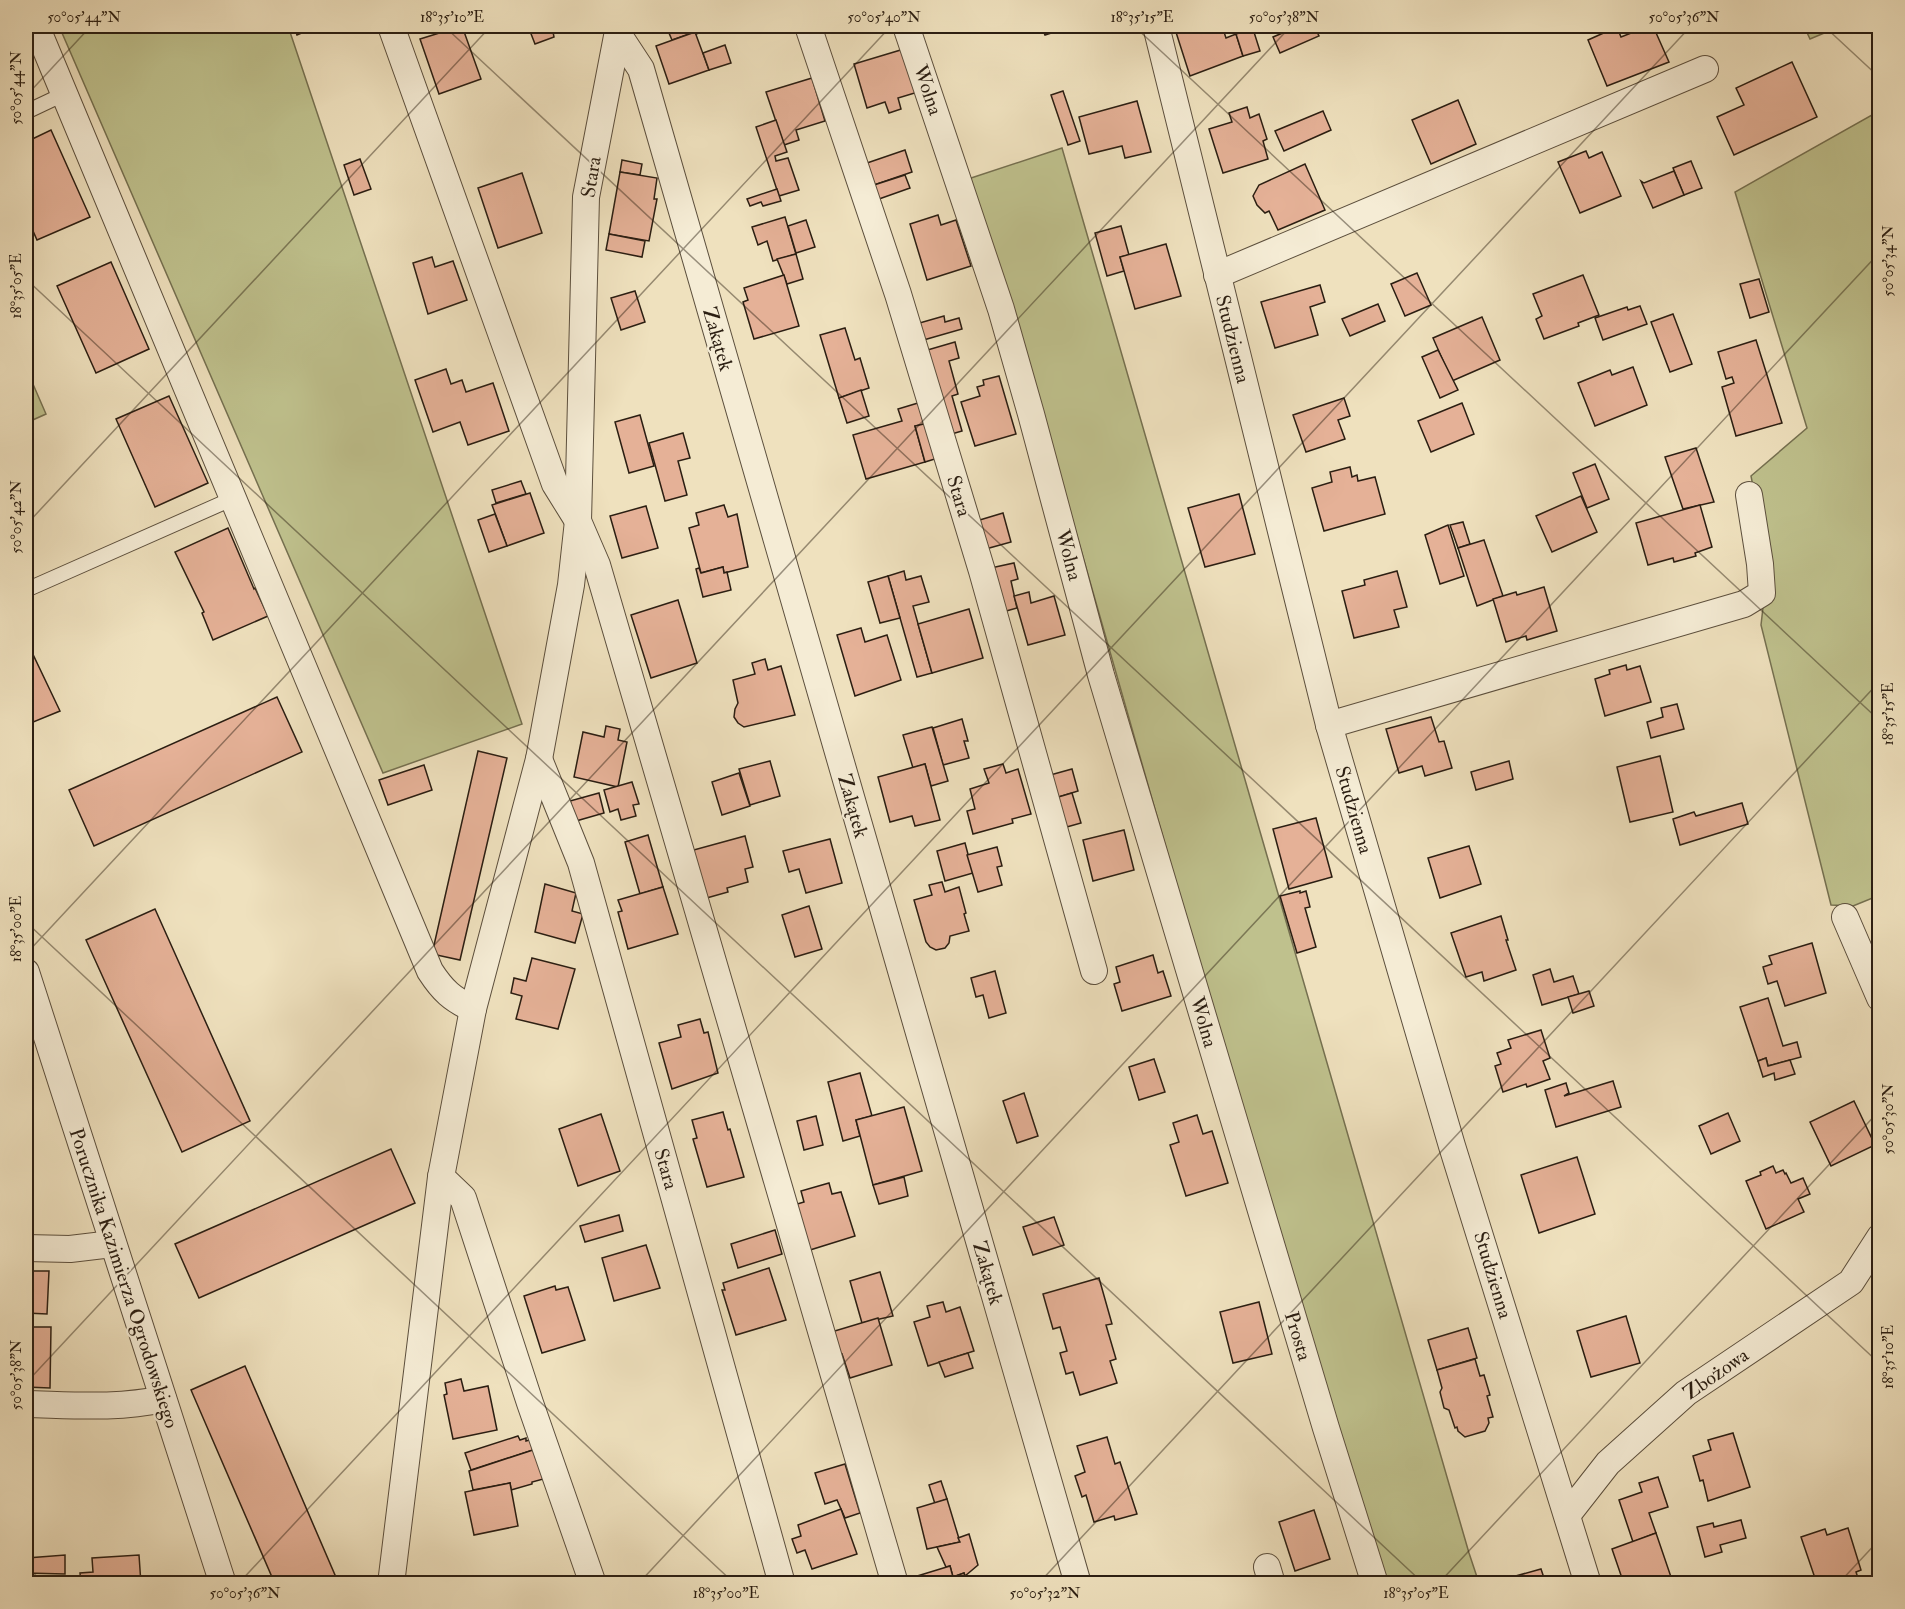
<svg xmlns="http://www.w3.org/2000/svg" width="1905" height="1609" font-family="'IM FELL Double Pica',serif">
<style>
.green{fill:#bfc18d;stroke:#757050;stroke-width:1.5}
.building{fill:#e5b197;stroke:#2b1e12;stroke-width:1.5}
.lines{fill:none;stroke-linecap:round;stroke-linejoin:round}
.lane-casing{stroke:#5c4f3d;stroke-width:16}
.street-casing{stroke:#5c4f3d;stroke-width:28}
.lane{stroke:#f5ecd5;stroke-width:14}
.street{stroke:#f5ecd5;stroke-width:26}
.ticks{fill:none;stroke:#2b1e12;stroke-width:1.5;stroke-opacity:0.45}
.labels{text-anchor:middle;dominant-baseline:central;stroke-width:4.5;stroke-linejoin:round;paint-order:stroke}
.street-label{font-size:20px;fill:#2b1e12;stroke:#f5ecd5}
.neatline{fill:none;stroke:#2b1e12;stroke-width:2}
.ticks-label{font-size:15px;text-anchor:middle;fill:#2b1e12}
</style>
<rect width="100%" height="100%" fill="#efe1be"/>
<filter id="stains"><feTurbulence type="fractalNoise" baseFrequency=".00333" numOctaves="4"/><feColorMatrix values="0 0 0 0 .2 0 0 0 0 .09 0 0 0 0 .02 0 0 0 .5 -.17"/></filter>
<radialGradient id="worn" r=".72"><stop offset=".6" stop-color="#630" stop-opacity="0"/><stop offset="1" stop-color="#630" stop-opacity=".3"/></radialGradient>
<g class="green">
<polygon points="59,26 288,26 522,724 383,773"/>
<polygon points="1804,26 1841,26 1810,39"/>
<polygon points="1879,111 1880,895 1853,906 1831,905 1761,625 1768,564 1751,476 1807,428 1735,192"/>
<polygon points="1062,148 1469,1553 1479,1583 1386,1583 1202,974 1029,368 965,180"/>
<polygon points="26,368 46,414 26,423"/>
</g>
<g class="building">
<polygon points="294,26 315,26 316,27 297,35"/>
<polygon points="462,26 481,79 439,94 420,39"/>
<polygon points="528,26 569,26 553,32 554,37 535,44"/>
<polygon points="666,26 708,26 710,29 696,34 695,32 672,40"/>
<polygon points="1041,26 1073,26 1045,35"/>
<polygon points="1174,26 1222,26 1226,38 1236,34 1243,56 1190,76"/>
<polygon points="1299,26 1314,26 1319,36 1280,53 1273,37"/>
<polygon points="1513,26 1532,26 1516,33"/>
<polygon points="1649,26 1653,26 1669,62 1607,86 1588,40 1617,27 1621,37"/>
<polygon points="1253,29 1260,51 1243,56 1236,34"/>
<polygon points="695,32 709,70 669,84 656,46"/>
<polygon points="725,45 731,63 709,70 703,53"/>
<polygon points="904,49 918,92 898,98 901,109 889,113 885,102 867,108 854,64"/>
<polygon points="1792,62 1817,117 1734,155 1717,117 1744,105 1736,88"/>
<polygon points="26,70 31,82 26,84"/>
<polygon points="812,78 825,121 796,130 799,140 784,145 766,92"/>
<polygon points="1063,91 1080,141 1068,145 1051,95"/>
<polygon points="1458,100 1476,144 1431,164 1412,120"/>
<polygon points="1137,101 1151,152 1125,158 1122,146 1089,154 1079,117"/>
<polygon points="1247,107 1250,118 1259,114 1267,139 1263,141 1268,159 1223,173 1209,129 1232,122 1229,113"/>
<polygon points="1323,111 1331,130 1284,151 1275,131"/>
<polygon points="776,120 787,152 775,156 776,161 788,158 799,190 779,196 756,127"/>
<polygon points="51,130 90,217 37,240 26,215 26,142"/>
<polygon points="905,150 912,172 874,185 867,163"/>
<polygon points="1586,151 1589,158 1602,152 1621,196 1580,213 1558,162"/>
<polygon points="360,159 371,189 354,195 344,165"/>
<polygon points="622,160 642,164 640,175 620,172"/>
<polygon points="1691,161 1702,188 1684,195 1673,168"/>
<polygon points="1305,164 1325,210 1278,230 1269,211 1265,213 1257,205 1253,196 1259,185"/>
<polygon points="1674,171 1684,195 1653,208 1641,181 1644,183"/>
<polygon points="620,172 657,178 654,199 657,199 649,241 609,234"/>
<polygon points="522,173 542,233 498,248 478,188"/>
<polygon points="905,175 910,188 879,199 874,185"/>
<polygon points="777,189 781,201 763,206 761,202 750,206 747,199"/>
<polygon points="938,215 941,225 956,220 971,266 927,280 910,224"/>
<polygon points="785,217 796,254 773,261 767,241 758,245 752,227"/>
<polygon points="806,220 815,247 796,253 788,226"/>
<polygon points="1121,226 1129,255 1120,257 1124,271 1107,276 1095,233"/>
<polygon points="609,234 645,241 642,257 606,250"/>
<polygon points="1166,244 1181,296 1135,309 1120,257"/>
<polygon points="796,254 803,279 787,284 777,259"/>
<polygon points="432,257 435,267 453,261 467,300 428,314 413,263"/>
<polygon points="111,262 149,349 96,373 57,286"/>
<polygon points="1417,273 1431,305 1405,316 1391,284"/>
<polygon points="784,275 799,326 754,339 743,302 748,300 744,288"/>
<polygon points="1583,275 1599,315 1578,323 1579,326 1544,339 1536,319 1542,316 1533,294"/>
<polygon points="1759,279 1769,312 1750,318 1740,284"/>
<polygon points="1320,285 1325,302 1310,307 1318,335 1275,348 1261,302"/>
<polygon points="635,291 645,322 621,330 611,298"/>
<polygon points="1378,304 1385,321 1350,336 1342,319"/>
<polygon points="1640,306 1647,324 1603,340 1595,318 1627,307 1628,310"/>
<polygon points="1673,314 1692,364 1670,372 1651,322"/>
<polygon points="944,316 945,322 959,318 962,329 920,341 916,324"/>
<polygon points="1482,317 1500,360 1452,381 1433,338"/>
<polygon points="845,328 855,360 860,358 869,388 839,398 820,335"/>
<polygon points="1756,340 1782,423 1736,436 1722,387 1734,383 1732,377 1726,379 1718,352"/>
<polygon points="955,342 959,358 949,361 958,394 952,396 962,431 948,435 924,351"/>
<polygon points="1438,350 1458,390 1440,398 1422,357"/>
<polygon points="1633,367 1647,405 1595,426 1578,383 1610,370 1612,375"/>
<polygon points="446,369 451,384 462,380 466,392 493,383 509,431 468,445 460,422 433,432 415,380"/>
<polygon points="999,376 1016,434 975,446 961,402 980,396 977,387 984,385 983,380"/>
<polygon points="861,390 869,416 847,423 839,398"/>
<polygon points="169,396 208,483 155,507 116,419"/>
<polygon points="1344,398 1350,416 1338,420 1345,439 1306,452 1293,415"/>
<polygon points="918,403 924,424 915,426 925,462 866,479 853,435 902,421 898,409"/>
<polygon points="1462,403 1474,434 1431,452 1418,421"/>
<polygon points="640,415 654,466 629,473 615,422"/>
<polygon points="927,420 938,458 925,462 915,426 924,424 923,421"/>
<polygon points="683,433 690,458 678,461 687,495 665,501 649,443"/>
<polygon points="1696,448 1714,502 1683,509 1665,457"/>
<polygon points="1595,464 1609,499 1587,508 1573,473"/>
<polygon points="1350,467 1352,477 1357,475 1358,481 1375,477 1385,514 1324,531 1312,488 1332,482 1330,472"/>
<polygon points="521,481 526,494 496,503 492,490"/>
<polygon points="530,493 544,533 507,546 492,505"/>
<polygon points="1239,494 1255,554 1205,567 1188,508"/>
<polygon points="1581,496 1597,532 1552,552 1536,516"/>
<polygon points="724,505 728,517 737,514 748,567 724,573 723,567 701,573 689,528 699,525 696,513"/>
<polygon points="1700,505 1712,547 1695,553 1696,556 1674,562 1673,558 1648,565 1636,523"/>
<polygon points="646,506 658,548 622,558 610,516"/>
<polygon points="1003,513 1011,542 982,550 973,522"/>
<polygon points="495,514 507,546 489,552 478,520"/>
<polygon points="1463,522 1470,544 1458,548 1450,525"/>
<polygon points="1448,525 1464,576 1440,584 1425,535"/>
<polygon points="228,528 254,589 255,588 268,616 213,640 202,613 204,612 175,552"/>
<polygon points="1484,540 1503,596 1477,606 1458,548"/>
<polygon points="1014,563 1018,579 1011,581 1017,608 999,613 986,569"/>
<polygon points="723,567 724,573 727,572 731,590 703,597 696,569 699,568 701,573"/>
<polygon points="904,571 906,580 921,576 929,602 913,606 932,673 917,677 888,576"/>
<polygon points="1397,571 1407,607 1394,610 1399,627 1354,638 1342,591 1365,585 1364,580"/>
<polygon points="888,576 900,618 880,623 868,582"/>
<polygon points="1544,587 1557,631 1527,640 1526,636 1506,642 1493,599 1516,592 1517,595"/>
<polygon points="1029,592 1031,603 1054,596 1065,635 1028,645 1014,596"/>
<polygon points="678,600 697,663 651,678 631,615"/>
<polygon points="969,609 983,658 932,673 918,624"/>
<polygon points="861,628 865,642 887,635 901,680 855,696 837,635"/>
<polygon points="26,633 31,645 29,646 60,711 26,725"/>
<polygon points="765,659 768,670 781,666 795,715 744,727 738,723 734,717 735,709 738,703 733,680 755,674 752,663"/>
<polygon points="1626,665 1627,670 1640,666 1651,702 1605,716 1595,679 1610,674 1609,670"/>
<polygon points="277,697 302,752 94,846 69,790"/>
<polygon points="1677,704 1684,729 1651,738 1647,722 1663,717 1661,708"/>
<polygon points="1431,717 1439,742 1444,741 1452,768 1425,776 1422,766 1399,773 1386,729"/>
<polygon points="962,719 968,741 964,741 969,758 943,765 933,728"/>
<polygon points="606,726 620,729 618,740 627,742 618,787 574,777 583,732 604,737"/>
<polygon points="932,727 948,781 931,786 925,764 913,768 903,735"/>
<polygon points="478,751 507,758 460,960 432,954"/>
<polygon points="1660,756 1673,812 1630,822 1617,767"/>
<polygon points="770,761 780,796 750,805 739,769"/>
<polygon points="1509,761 1513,779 1476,790 1471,772"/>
<polygon points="925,764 940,820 915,826 912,816 890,822 878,777"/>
<polygon points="1003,764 1006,773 1018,769 1031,814 1012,819 1013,823 973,834 967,811 975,809 970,789 989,783 984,769"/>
<polygon points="424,765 432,790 388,805 379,780"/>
<polygon points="1072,769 1078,791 1049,800 1043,777"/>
<polygon points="739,773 750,806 722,815 712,782"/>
<polygon points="632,782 639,804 633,805 636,816 621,820 618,809 610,812 604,790"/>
<polygon points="599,793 604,813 576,821 570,801"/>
<polygon points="1072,793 1081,823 1056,830 1048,800"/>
<polygon points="1742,803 1748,824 1680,845 1673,819 1694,812 1696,816"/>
<polygon points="1316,818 1332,877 1289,889 1273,829"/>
<polygon points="1124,830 1134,870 1093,881 1083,840"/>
<polygon points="648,835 663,887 640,894 625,842"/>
<polygon points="745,836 753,867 745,869 748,882 727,888 728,892 703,899 690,851"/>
<polygon points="830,839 842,883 806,893 799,869 789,872 783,851"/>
<polygon points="965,843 973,873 945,881 937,851"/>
<polygon points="1469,846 1481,884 1440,898 1428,858"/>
<polygon points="997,847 1002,866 997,867 1002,885 978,892 967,855"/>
<polygon points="942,882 945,892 959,887 966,913 964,914 969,931 950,936 949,943 945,948 936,950 930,947 926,942 914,900 932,895 929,885"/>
<polygon points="545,884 576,893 572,911 583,914 575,943 535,932"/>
<polygon points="663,887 678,934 628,949 618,912 622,911 618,900"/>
<polygon points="1300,891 1300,893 1306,891 1310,907 1305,908 1316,947 1297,953 1280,896"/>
<polygon points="809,906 822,949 795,957 782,915"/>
<polygon points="155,909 250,1121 182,1152 86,940"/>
<polygon points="1501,916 1508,940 1506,940 1516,970 1484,981 1482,972 1466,977 1451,933"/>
<polygon points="1812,943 1826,993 1785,1006 1777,981 1768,984 1763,967 1772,964 1769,956"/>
<polygon points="1153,955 1158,973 1163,971 1171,996 1122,1011 1114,984 1120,982 1116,967"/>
<polygon points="532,958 575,969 558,1029 516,1019 522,996 511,993 514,978 526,981"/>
<polygon points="1550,969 1554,982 1573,976 1579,994 1542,1005 1533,975"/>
<polygon points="995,971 1006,1013 989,1018 983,995 976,997 971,978"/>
<polygon points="1589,991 1594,1006 1573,1013 1568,997"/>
<polygon points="1768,998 1783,1046 1797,1042 1801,1057 1768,1066 1766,1058 1758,1061 1740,1007"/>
<polygon points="700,1019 704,1033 708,1032 718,1073 672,1089 659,1043 681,1037 678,1025"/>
<polygon points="1541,1030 1550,1058 1543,1061 1550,1079 1527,1087 1526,1084 1503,1092 1495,1066 1501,1064 1497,1053 1511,1048 1508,1040"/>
<polygon points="1766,1058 1768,1066 1790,1060 1795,1074 1775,1080 1774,1073 1763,1077 1758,1061"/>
<polygon points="1154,1059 1165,1092 1139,1100 1129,1067"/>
<polygon points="860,1073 872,1116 856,1120 860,1136 843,1141 828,1082"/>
<polygon points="1613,1081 1621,1107 1556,1127 1545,1090 1566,1083 1569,1093 1564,1096"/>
<polygon points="1024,1093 1038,1136 1017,1143 1003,1101"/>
<polygon points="1854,1101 1875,1145 1831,1166 1810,1122"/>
<polygon points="904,1107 922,1171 873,1185 856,1120"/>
<polygon points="723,1112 728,1130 730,1129 744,1177 707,1187 693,1139 697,1138 692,1120"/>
<polygon points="1728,1113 1740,1141 1711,1154 1699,1126"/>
<polygon points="601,1114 620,1171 578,1186 559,1129"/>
<polygon points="1197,1115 1203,1134 1212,1131 1228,1183 1186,1196 1170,1145 1179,1142 1173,1123"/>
<polygon points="816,1116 823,1145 804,1150 797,1121"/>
<polygon points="391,1149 415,1203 199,1298 175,1244"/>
<polygon points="1577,1157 1595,1214 1539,1233 1521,1175"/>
<polygon points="1773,1166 1776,1173 1783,1170 1785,1174 1786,1173 1791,1183 1803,1178 1810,1194 1798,1199 1804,1212 1766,1229 1746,1181 1761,1175 1760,1172"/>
<polygon points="904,1177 908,1196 879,1204 873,1185"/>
<polygon points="829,1183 832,1194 841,1192 855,1236 810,1250 794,1205 804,1202 801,1191"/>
<polygon points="619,1215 623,1231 585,1242 580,1226"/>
<polygon points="1054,1217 1064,1245 1033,1255 1023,1227"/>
<polygon points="775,1230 782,1254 738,1268 731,1244"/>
<polygon points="646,1245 660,1288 614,1301 602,1258"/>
<polygon points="769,1268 786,1320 736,1335 722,1290 725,1290 723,1283"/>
<polygon points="26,1271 49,1271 47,1314 26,1313"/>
<polygon points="880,1272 893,1316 862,1323 850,1281"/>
<polygon points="1099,1278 1112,1324 1106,1325 1116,1359 1110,1361 1117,1383 1080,1395 1073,1372 1066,1374 1060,1353 1067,1351 1060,1327 1053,1329 1043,1294"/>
<polygon points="555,1286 556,1290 568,1287 585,1340 542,1353 524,1296"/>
<polygon points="943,1302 946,1312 960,1307 974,1351 928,1366 914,1322 930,1317 927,1306"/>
<polygon points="1259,1302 1272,1354 1233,1363 1220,1312"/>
<polygon points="1626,1316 1640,1363 1591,1377 1577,1331"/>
<polygon points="878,1318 892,1365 850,1378 842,1354 835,1356 828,1333"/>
<polygon points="26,1327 51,1327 50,1388 26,1387"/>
<polygon points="1468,1328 1477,1358 1437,1370 1428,1340"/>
<polygon points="968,1353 973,1368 945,1377 939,1362"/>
<polygon points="1475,1359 1480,1376 1484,1375 1490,1395 1487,1396 1493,1417 1488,1418 1489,1423 1485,1431 1465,1437 1458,1431 1457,1427 1455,1428 1449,1410 1444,1408 1440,1392 1442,1388 1437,1370"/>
<polygon points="245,1366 338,1582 334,1584 275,1584 191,1390"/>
<polygon points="461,1379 464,1391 488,1386 497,1430 453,1439 444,1395 447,1394 445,1383"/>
<polygon points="1733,1433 1750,1487 1708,1501 1703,1480 1700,1481 1693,1456 1711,1450 1708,1440"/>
<polygon points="518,1436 520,1440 526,1438 526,1441 533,1439 536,1449 471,1470 465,1453"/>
<polygon points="1107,1437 1115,1464 1120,1462 1137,1514 1115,1520 1114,1516 1094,1522 1086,1495 1082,1497 1075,1476 1085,1472 1077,1446"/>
<polygon points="539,1448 547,1478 532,1482 532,1484 511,1490 510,1483 473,1490 469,1471"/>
<polygon points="845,1464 860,1513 845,1518 837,1500 825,1504 815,1473"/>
<polygon points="1658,1477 1668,1507 1649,1513 1656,1533 1633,1542 1619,1500 1642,1492 1639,1483"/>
<polygon points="941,1481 947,1499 935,1504 929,1485"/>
<polygon points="510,1483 518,1526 474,1535 465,1492"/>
<polygon points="947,1499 960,1542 927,1549 917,1508"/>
<polygon points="841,1509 857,1554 812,1569 805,1550 797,1553 792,1539 801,1536 798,1525"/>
<polygon points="1314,1510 1330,1559 1295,1571 1279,1522"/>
<polygon points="1741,1520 1746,1538 1720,1545 1722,1552 1705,1557 1697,1527 1713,1523 1714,1527"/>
<polygon points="1848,1528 1861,1570 1856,1572 1860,1584 1817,1584 1801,1537 1825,1529 1827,1535"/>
<polygon points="1656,1533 1671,1577 1652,1584 1624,1584 1612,1549"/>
<polygon points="969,1534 978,1565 965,1576 964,1573 953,1577 950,1566 946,1567 937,1547 960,1542 958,1538"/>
<polygon points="65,1555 65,1574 26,1573 27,1558"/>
<polygon points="139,1555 141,1584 81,1584 80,1573 93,1572 92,1558"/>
<polygon points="950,1566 953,1577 964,1573 967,1584 905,1584 904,1580"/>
<polygon points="1541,1569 1546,1584 1494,1584 1494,1582"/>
<polygon points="1671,1577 1673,1584 1652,1584"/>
</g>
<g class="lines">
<g class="lane-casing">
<g id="lane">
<polyline points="26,112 64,94"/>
<polyline points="26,590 234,498"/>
</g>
</g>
<g class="street-casing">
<g id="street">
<path d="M 36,26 L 430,971 C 443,991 452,999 473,1009"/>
<polyline points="391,26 555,484 578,521 597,565 895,1584"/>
<polyline points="808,26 898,294 982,571 1094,971"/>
<polyline points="906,26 1001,309 1031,414 1101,675 1326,1428 1375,1584"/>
<polyline points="1156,26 1329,725 1452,1146 1588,1584"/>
<polyline points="618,34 641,69 1078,1584"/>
<polyline points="1217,275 1705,69"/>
<polyline points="1329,725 1744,604 1762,593 1760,564 1749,495"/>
<polyline points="539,759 581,863 782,1584"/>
<polyline points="1845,917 1880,998"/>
<polyline points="26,972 223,1584"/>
<polyline points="441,1177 463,1198 530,1403 593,1584"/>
<polyline points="26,1248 70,1249 112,1244"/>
<path d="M 26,1404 C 72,1405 118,1409 163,1399"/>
<polyline points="1568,1514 1608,1463 1686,1393 1851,1282 1880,1237"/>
<polyline points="1267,1567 1272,1584"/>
<polyline points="391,1584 441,1177 473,1009 539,759 571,585 578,521 586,197 619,26"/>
</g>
</g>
<use href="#lane" class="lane"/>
<use href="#street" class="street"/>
</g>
<path class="ticks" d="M 444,26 L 1880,1364M 1134,26 L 1880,721M 1824,26 L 1880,78M 26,96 L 91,26M 26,279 L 1424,1584M 26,525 L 491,26M 26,922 L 735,1584M 26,954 L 891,26M 26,1383 L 1291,26M 26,1566 L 45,1584M 238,1584 L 1691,26M 638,1584 L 1880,252M 1038,1584 L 1880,681M 1438,1584 L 1880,1110M 1838,1584 L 1880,1539"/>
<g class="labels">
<g class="street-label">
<text transform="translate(928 90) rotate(71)">Wolna</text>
<text transform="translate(591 177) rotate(-81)">Stara</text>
<text transform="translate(718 339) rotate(74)">Zakątek</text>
<text transform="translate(1233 339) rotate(76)">Studzienna</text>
<text transform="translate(959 496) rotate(73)">Stara</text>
<text transform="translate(1069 555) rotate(75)">Wolna</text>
<text transform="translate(853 806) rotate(74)">Zakątek</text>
<text transform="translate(1354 810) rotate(74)">Studzienna</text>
<text transform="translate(1204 1022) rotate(74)">Wolna</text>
<text transform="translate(666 1169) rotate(74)">Stara</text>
<text transform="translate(988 1273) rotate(74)">Zakątek</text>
<text transform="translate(1493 1275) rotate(73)">Studzienna</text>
<text transform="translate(124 1278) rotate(72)">Porucznika Kazimierza Ogrodowskiego</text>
<text transform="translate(1298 1336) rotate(73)">Prosta</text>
<text transform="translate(1716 1374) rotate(-35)">Zbożowa</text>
</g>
</g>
<rect width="1905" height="1609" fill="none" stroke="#efe1be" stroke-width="66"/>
<rect x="33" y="33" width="1839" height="1543" class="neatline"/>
<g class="ticks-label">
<text x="84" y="22">50°05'44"N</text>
<text x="452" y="22">18°35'10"E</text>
<text x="884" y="22">50°05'40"N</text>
<text x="1142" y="22">18°35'15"E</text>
<text x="1284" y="22">50°05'38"N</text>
<text x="1684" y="22">50°05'36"N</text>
<text transform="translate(16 88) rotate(-90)" y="5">50°05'44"N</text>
<text transform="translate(1888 261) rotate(-90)" y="5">50°05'34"N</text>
<text transform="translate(16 286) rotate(-90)" y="5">18°35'05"E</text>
<text transform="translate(16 517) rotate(-90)" y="5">50°05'42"N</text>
<text transform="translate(1888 714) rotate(-90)" y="5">18°35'15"E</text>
<text transform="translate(16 929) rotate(-90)" y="5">18°35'00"E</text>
<text transform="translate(1888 1119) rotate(-90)" y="5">50°05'30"N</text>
<text transform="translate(1888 1357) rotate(-90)" y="5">18°35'10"E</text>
<text transform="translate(16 1375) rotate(-90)" y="5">50°05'38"N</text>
<text x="245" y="1598">50°05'36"N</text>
<text x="726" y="1598">18°35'00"E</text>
<text x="1045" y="1598">50°05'32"N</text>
<text x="1416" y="1598">18°35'05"E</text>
</g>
<rect width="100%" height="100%" filter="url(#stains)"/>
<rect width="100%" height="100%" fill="url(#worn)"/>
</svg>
